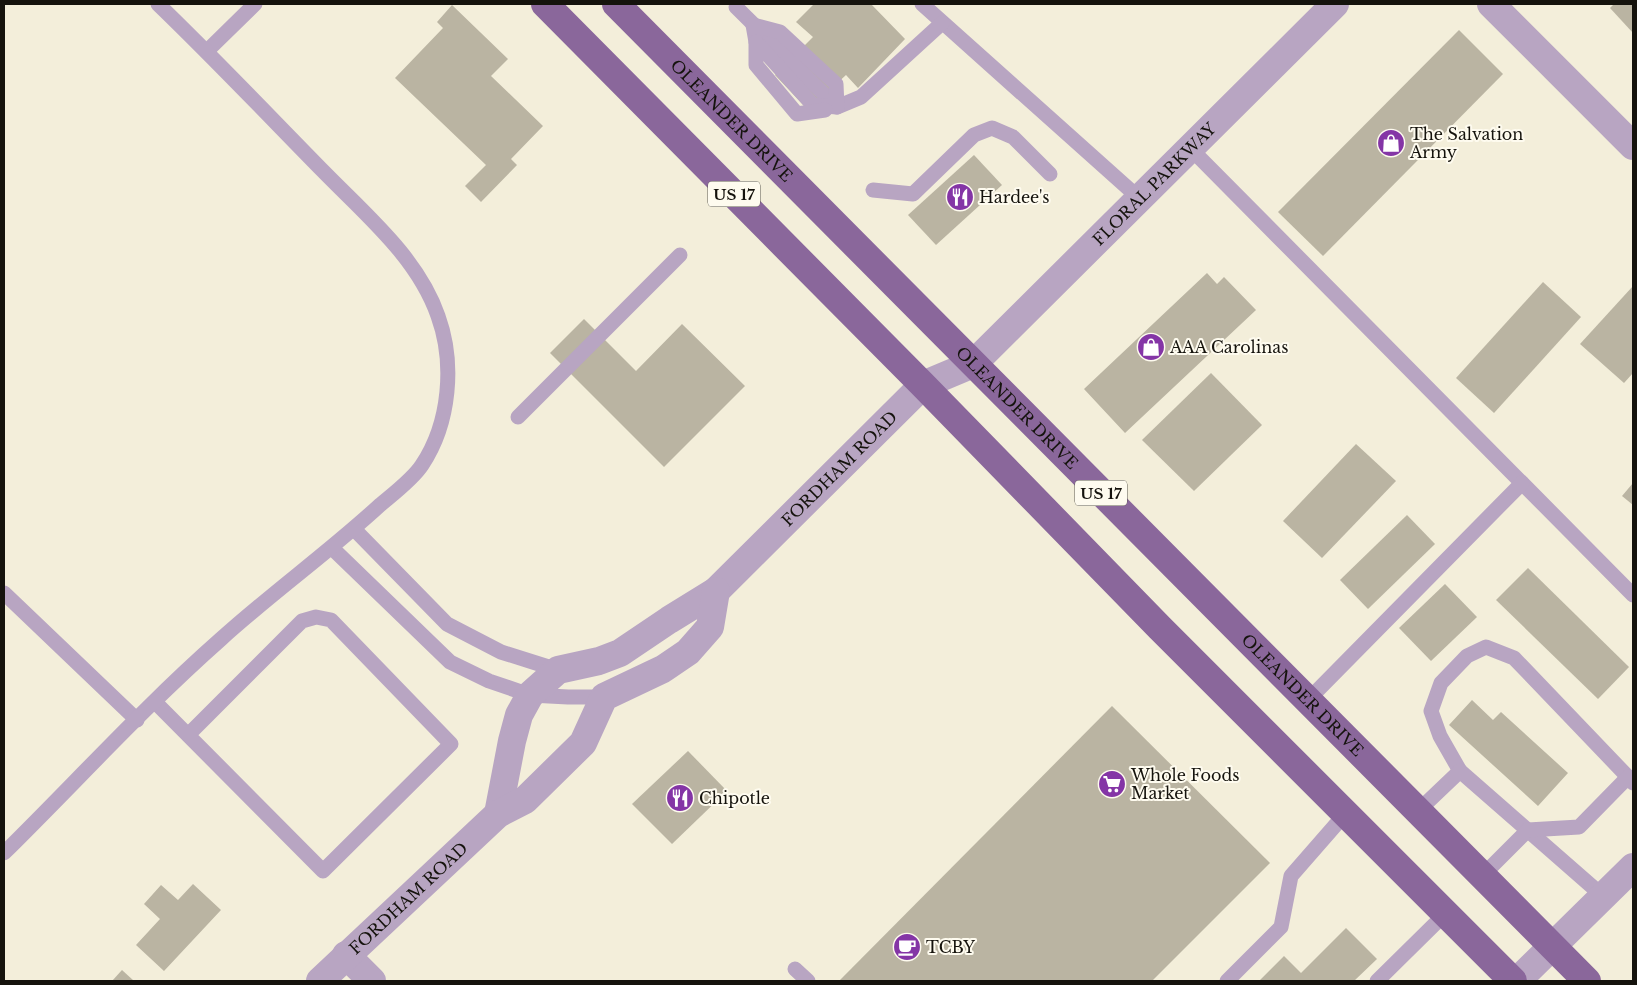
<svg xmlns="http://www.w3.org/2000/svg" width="1637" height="985" font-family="'Libre Baskerville',serif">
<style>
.building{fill:#bab4a2}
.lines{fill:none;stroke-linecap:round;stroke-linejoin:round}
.service{stroke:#b8a5c2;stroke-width:15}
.minor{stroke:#b8a5c2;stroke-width:28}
.primary{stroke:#8a679b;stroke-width:28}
.labels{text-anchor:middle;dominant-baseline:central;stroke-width:4;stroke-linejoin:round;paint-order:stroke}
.shield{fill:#fefbef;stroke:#5b5951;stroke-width:1}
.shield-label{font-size:15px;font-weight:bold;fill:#15130d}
.street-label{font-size:16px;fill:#15130d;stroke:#fefbef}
.poi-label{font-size:16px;fill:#15130d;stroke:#fefbef;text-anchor:start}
</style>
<rect width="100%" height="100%" fill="#f3eeda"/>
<g class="building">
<polygon points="814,4 871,4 905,39 858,88 846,75 808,110 775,75 813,37 796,22"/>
<polygon points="1614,4 1633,4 1633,33 1610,8"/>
<polygon points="452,5 508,59 491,76 543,126 511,159 517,165 481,202 465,186 486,165 395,78 443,28 437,22"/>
<polygon points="1459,30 1503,74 1323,256 1278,212"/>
<polygon points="974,155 1002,185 936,245 908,215"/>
<polygon points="1207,273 1217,284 1224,277 1256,310 1125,433 1084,389"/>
<polygon points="1543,282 1581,317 1494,413 1456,378"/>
<polygon points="1633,286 1633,373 1624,383 1580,344"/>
<polygon points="584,319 636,371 682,324 745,386 664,467 550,353"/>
<polygon points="1211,373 1262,425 1194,491 1142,440"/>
<polygon points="1356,444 1396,481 1322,558 1283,521"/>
<polygon points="1633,483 1633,505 1622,496"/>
<polygon points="1407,515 1435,544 1368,609 1340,580"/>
<polygon points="1528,568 1629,667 1598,699 1496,600"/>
<polygon points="1445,584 1477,617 1431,661 1399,628"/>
<polygon points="1472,700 1493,720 1501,712 1568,773 1538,806 1449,725"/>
<polygon points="1112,706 1270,863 1152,981 839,981"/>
<polygon points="688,751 727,791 672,844 632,804"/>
<polygon points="193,884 221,910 164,971 136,945 160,919 144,904 161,885 178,900"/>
<polygon points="1346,928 1377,959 1354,981 1259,981 1284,956 1301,973"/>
<polygon points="122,970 134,981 112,981"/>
</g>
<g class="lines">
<g class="service">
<polyline points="922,4 1139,198"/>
<polyline points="736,7 837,107 861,97 942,23"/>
<polygon points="753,25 780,32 836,84 837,107 813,105 756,42"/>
<polyline points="756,42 756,65 797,114 825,110"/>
<polyline points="207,51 255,4"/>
<polyline points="1190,148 1633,595"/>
<polyline points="873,190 913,194 974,135 992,128 1013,137 1050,174"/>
<polyline points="518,417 680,255"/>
<polyline points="354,529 447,624 501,652 558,670"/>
<polyline points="332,548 450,662 489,681 530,695 568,697 604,697"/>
<polyline points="4,593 137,720"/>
<polyline points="1308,700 1522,483"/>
<polyline points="155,702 323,871 451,744 331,620 316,617 302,621 188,735"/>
<polyline points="1460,771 1440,736 1431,711 1441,683 1467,656 1486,647 1514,658 1628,777"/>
<polyline points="1418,811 1460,771 1604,897"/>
<path d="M 4,853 C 76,782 145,706 221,639 C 273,592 329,552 380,505 C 393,494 413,479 422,465 C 450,423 455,363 438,316 C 418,258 366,215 324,172 C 269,116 215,59 158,4"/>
<polyline points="1482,876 1528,830 1579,827 1628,777 1633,783"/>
<polyline points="795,969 808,981"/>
<polyline points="1227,981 1281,927 1291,876 1346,813"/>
<polyline points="1377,981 1446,913"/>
</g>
<g class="minor">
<polyline points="1491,4 1633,146"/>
<path id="s1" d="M 498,814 L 512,741 L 519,715 L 530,695 L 558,670 L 599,661 L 620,653 L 669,620 L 716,591 L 923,385 L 973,364 L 1335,4"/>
<polyline points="346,955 372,981"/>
<path id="s2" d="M 320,981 L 498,814 L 525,800 L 583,743 L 604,697 L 663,669 L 688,652 L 710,627 L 716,591"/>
<polyline points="1517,981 1633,867"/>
</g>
<g class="primary">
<polyline points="545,4 923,385 1160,628 1513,981"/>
<path id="s3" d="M 616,4 L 1587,981"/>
</g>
</g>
<defs>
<g id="shop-disc" transform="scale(1.4375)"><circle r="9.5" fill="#8435a6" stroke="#fefbef"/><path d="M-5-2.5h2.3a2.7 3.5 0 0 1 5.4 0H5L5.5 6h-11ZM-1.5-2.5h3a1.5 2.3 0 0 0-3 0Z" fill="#fff"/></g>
<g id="restaurant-disc" transform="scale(1.4375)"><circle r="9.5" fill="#8435a6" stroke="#fefbef"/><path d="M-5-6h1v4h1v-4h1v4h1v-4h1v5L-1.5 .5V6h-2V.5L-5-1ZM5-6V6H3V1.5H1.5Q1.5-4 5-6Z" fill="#fff"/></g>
<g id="supermarket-disc" transform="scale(1.4375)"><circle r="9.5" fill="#8435a6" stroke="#fefbef"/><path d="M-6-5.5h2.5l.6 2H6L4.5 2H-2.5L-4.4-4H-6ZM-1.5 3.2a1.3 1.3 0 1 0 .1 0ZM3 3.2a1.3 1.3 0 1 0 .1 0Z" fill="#fff"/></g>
<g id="cafe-disc" transform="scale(1.4375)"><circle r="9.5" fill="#8435a6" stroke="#fefbef"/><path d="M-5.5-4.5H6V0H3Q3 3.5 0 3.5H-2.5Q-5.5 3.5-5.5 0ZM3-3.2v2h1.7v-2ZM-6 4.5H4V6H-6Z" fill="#fff"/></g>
</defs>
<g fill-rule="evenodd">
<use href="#shop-disc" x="1391" y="143"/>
<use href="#restaurant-disc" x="960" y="197"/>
<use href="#shop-disc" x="1151" y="347"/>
<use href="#supermarket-disc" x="1112" y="784"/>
<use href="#restaurant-disc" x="680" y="798"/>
<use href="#cafe-disc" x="907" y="947"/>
</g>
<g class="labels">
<g class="shield">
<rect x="708" y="181.5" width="52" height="25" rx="4"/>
<rect x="1075" y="480.5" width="52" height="25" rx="4"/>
</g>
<g class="shield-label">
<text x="734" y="194">US 17</text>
<text x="1101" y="493">US 17</text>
</g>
<g class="street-label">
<text stroke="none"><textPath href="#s3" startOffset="164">OLEANDER DRIVE</textPath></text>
<text stroke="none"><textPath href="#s1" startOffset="942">FLORAL PARKWAY</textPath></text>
<text stroke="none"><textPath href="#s3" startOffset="569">OLEANDER DRIVE</textPath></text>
<text stroke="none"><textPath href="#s1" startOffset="514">FORDHAM ROAD</textPath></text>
<text stroke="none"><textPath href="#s3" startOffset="974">OLEANDER DRIVE</textPath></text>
<text stroke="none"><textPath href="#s2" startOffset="121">FORDHAM ROAD</textPath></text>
</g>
<g class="poi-label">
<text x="1410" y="134">The Salvation<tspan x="1410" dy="18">Army</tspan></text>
<text x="979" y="197">Hardee's</text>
<text x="1170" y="347">AAA Carolinas</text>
<text x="1131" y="775">Whole Foods<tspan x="1131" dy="18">Market</tspan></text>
<text x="699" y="798">Chipotle</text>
<text x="926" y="947">TCBY</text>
</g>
</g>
<rect width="1637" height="985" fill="none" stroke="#15130d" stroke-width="10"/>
</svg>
